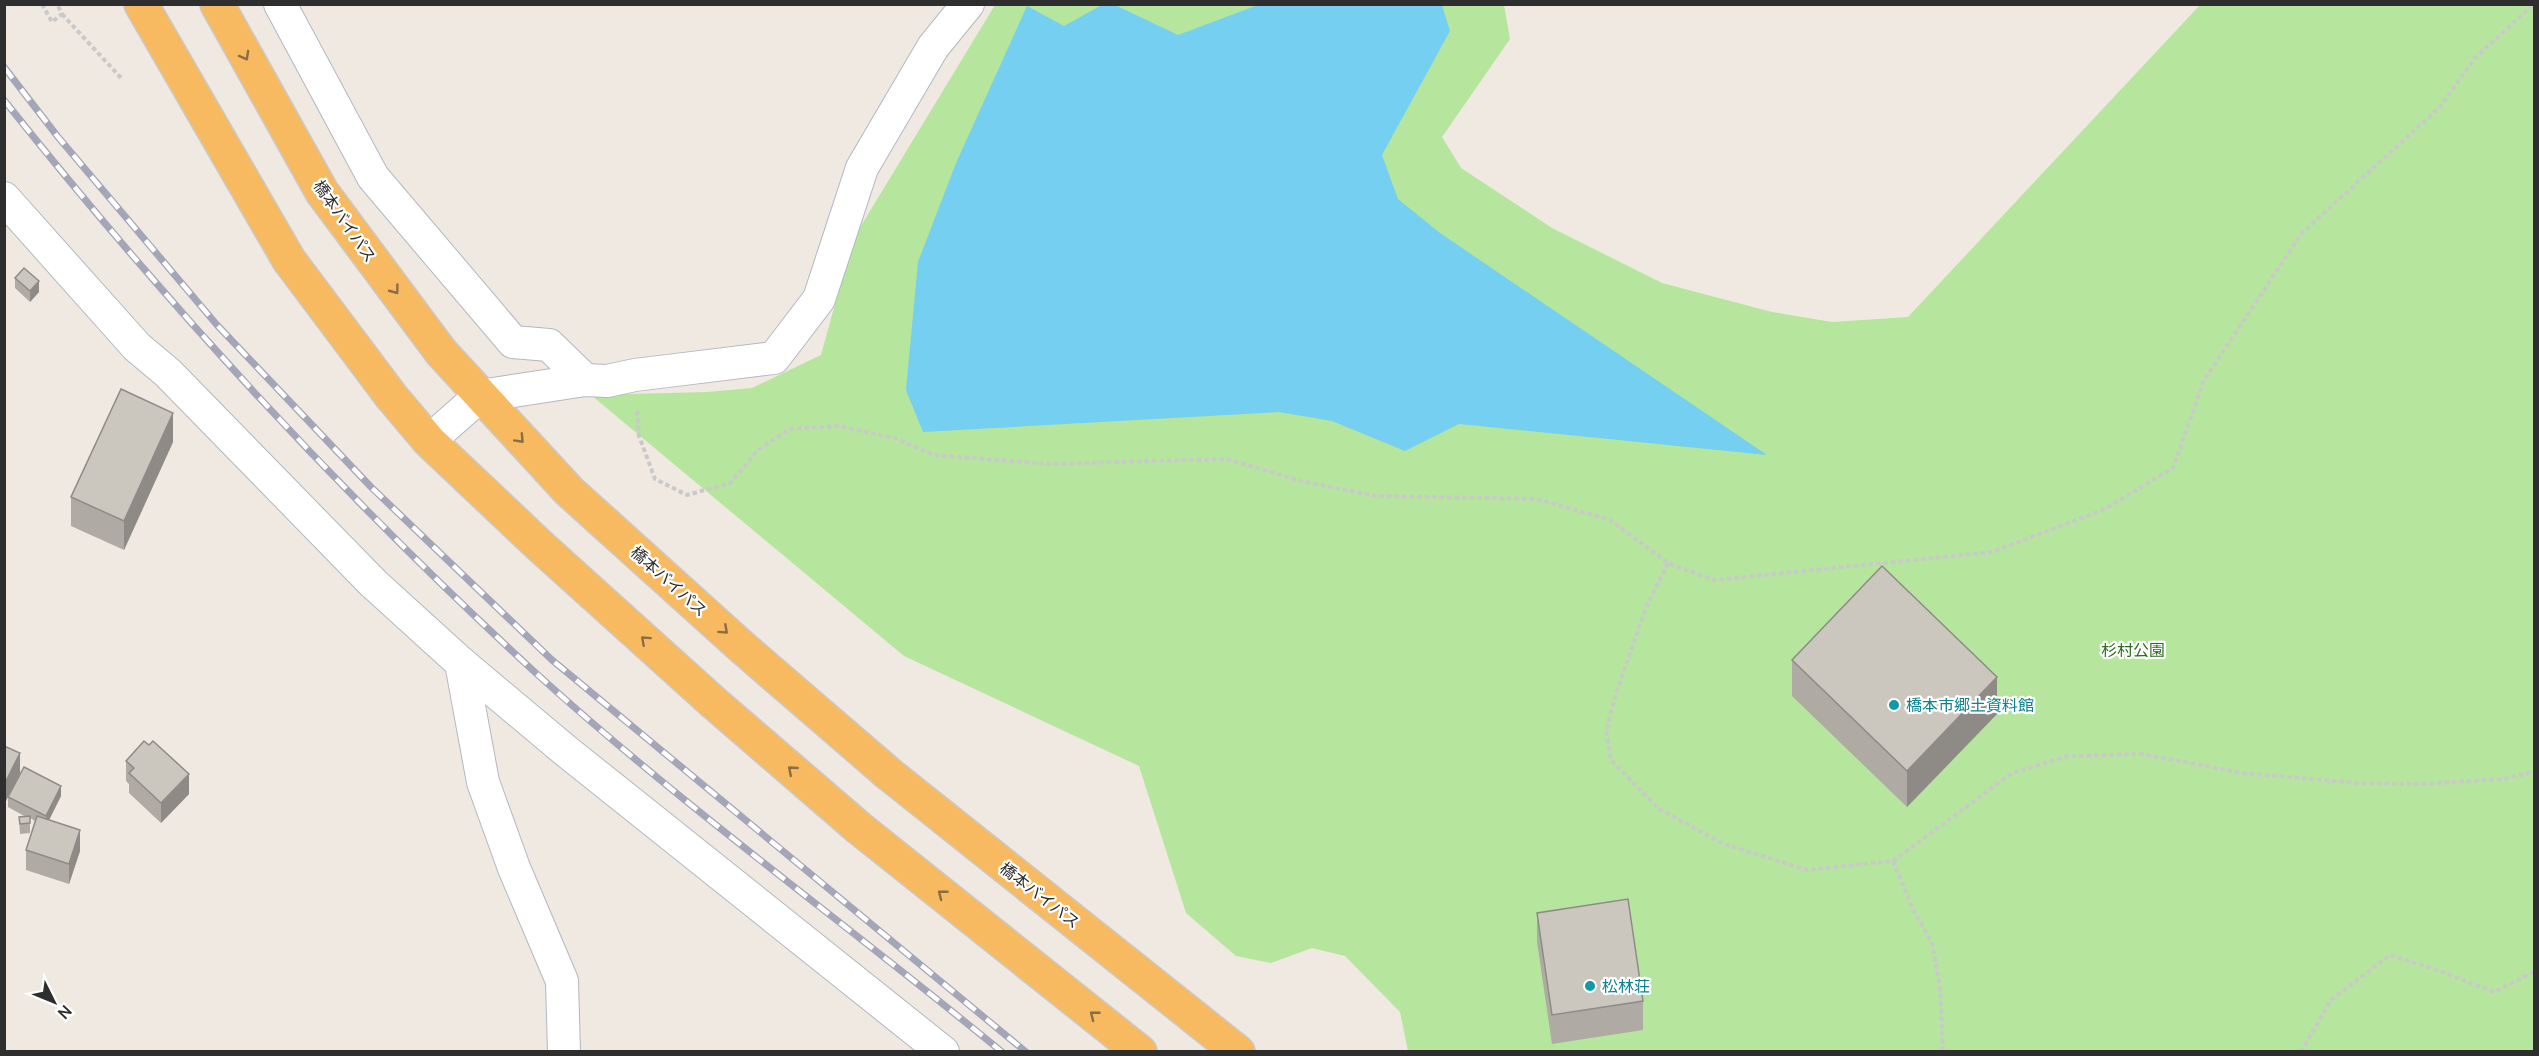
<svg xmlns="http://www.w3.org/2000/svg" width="2539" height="1056" font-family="Manrope,'Noto Sans JP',sans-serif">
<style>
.green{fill:#b6e59e}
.water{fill:#75cff0}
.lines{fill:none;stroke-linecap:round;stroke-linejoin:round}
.minor-casing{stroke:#b4b7c1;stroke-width:34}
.trunk-casing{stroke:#c9c9c9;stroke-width:36}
.path{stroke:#c9c9c9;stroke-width:4;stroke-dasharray:4.5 3;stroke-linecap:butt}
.minor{stroke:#fff;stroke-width:32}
.trunk{stroke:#f8ba60;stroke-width:33}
.rail-casing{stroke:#a3a6b8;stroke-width:7}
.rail{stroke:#fff;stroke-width:4.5;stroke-dasharray:14;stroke-linecap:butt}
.wall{fill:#afaba4}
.shaded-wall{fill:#8e8b86}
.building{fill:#cbc7bf;stroke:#8e8b86;stroke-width:1.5}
.oneway{stroke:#896d44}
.culture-dot{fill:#0f9aa8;stroke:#fff;stroke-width:2}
.labels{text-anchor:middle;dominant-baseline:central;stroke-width:4.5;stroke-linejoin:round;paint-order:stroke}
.street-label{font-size:16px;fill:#2e2e2e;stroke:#fff}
.park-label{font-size:16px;fill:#2c6e1b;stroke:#fff}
.culture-label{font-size:16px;fill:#0d838f;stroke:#fff;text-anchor:start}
</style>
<rect width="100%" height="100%" fill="#efe9e1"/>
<polygon class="green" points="995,5 1504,5 1510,39 1442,137 1461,168 1552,228 1662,283 1772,312 1832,322 1908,317 2200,5 2534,5 2534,1051 1408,1051 1400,1012 1345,956 1312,948 1271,963 1236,956 1186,913 1139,766 904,656 591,395 708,392 752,388 821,355 853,239"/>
<polygon class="water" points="1102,5 1115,5 1178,35 1258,5 1442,5 1450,31 1382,155 1398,199 1440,233 1767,455 1459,424 1405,451 1332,421 1279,412 923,432 906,390 918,262 956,163 1027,6 1064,26"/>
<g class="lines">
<g class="minor-casing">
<g id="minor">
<polyline points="280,4 373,177 513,342 549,345 585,380"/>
<polyline points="4,198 137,347 168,373 373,583 461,663 566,751 943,1052"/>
<polyline points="429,441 480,396 585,380 607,381 635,375 774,358 819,299 862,168 933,47 968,4"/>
<polyline points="461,663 483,782 514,868 562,981 564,1052"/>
</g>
</g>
<g class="trunk-casing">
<g id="trunk">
<polyline points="141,4 289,260 391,396 429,441 539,545 713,702 859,828 1140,1052"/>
<polyline points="217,4 322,192 441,352 569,491 743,648 889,774 1238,1052"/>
</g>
</g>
<g class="path">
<polyline points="42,4 52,22 62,14 57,4"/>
<polyline points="62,14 123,80"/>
<polyline points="637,411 639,436 655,479 687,495 730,483 758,450 790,429 838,426 894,438 934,455 1049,464 1227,459 1301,481 1376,496 1537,499 1610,520 1668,563 1714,580 1992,552 2103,510 2173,468 2204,380 2302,233 2440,107 2475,58 2534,4"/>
<polyline points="1668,563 1646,608 1617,690 1606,731 1611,760 1659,809 1724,844 1807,870 1893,861 2012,773 2068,756 2142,754 2242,773 2356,783 2419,784 2503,779 2534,772"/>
<polyline points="1893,861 1913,909 1932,943 1940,987 1943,1052"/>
<polyline points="2301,1052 2331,1000 2390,955 2437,970 2494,992 2534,972"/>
</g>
<use href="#minor" class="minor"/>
<use href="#trunk" class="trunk"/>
<g class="rail-casing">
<g id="rail">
<polyline points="4,67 58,137 217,325 371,487 552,660 1026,1052"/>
<path d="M 4,100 C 165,303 347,500 538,675 C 686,809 848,925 1002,1052"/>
</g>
</g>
<use href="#rail" class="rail"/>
</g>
<g class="wall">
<polygon points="15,278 39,292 30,302 15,288"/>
<polygon points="173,442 124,550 71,526 71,497"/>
<polygon points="1792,660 1997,714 1907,807 1792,696"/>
<polygon points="4,746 20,773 8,797 61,796 49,820 80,851 69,884 26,870 26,850 35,821 30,818 30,833 20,834 19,817 26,817 8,807 8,797 4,805"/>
<polygon points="126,761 189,794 161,823 129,793 129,784 126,781"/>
<polygon points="1537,913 1643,1001 1643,1030 1552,1044 1537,942"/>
</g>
<g class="shaded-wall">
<polygon points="39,281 39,292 30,302 30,291"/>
<polygon points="173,413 173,442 124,550 124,521"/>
<polygon points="1997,677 1997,714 1907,807 1907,771"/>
<polygon points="20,753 20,773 4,805 4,785"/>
<polygon points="189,774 189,794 161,823 161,803"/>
<polygon points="61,786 61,796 46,826 46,816"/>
<polygon points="80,830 80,851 69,884 69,864"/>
</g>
<g class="building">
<polygon points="24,268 39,281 30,291 15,278"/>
<polygon points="121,389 173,413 124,521 71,497"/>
<polygon points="1882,566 1997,677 1907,771 1792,660"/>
<polygon points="144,741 149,745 153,741 189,774 161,803 129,773 134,768 126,761"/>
<polygon points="4,746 20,753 4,785"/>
<polygon points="24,767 61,786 46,816 8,797"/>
<polygon points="30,816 30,823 20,824 19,817"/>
<polygon points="37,816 80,830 69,864 26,850"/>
<polygon points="1628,899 1643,1001 1552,1015 1537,913"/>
</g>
<defs><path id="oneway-chevron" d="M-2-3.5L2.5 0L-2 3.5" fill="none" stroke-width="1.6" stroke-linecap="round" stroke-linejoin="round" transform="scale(1.5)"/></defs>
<g class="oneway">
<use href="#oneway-chevron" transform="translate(245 56) rotate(61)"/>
<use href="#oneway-chevron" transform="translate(395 290) rotate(53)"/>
<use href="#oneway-chevron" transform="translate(520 439) rotate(47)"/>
<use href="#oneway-chevron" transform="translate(724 630) rotate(42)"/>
<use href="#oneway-chevron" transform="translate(645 640) rotate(-138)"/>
<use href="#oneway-chevron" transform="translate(792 770) rotate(-139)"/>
<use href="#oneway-chevron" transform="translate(942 894) rotate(-142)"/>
<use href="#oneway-chevron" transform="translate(1094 1015) rotate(-142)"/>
</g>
<g class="culture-dot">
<circle cx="1894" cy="705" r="6"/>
<circle cx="1590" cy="986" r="6"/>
</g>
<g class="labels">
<g class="street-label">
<text transform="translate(345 221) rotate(55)">橋本バイパス</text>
<text transform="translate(669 581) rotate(42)">橋本バイパス</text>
<text transform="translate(1040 895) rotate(38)">橋本バイパス</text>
</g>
<g class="park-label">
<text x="2133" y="650">杉村公園</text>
</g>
<g class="culture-label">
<text x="1906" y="705">橋本市郷土資料館</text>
<text x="1602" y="986">松林荘</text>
</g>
</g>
<rect width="2539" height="1056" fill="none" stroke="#2e2e2e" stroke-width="12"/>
<g transform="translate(54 1002) rotate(133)" stroke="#ffffff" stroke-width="4.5" paint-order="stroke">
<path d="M0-4.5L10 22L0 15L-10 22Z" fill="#2e2e2e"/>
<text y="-9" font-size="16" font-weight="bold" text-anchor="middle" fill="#2e2e2e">N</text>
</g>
</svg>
